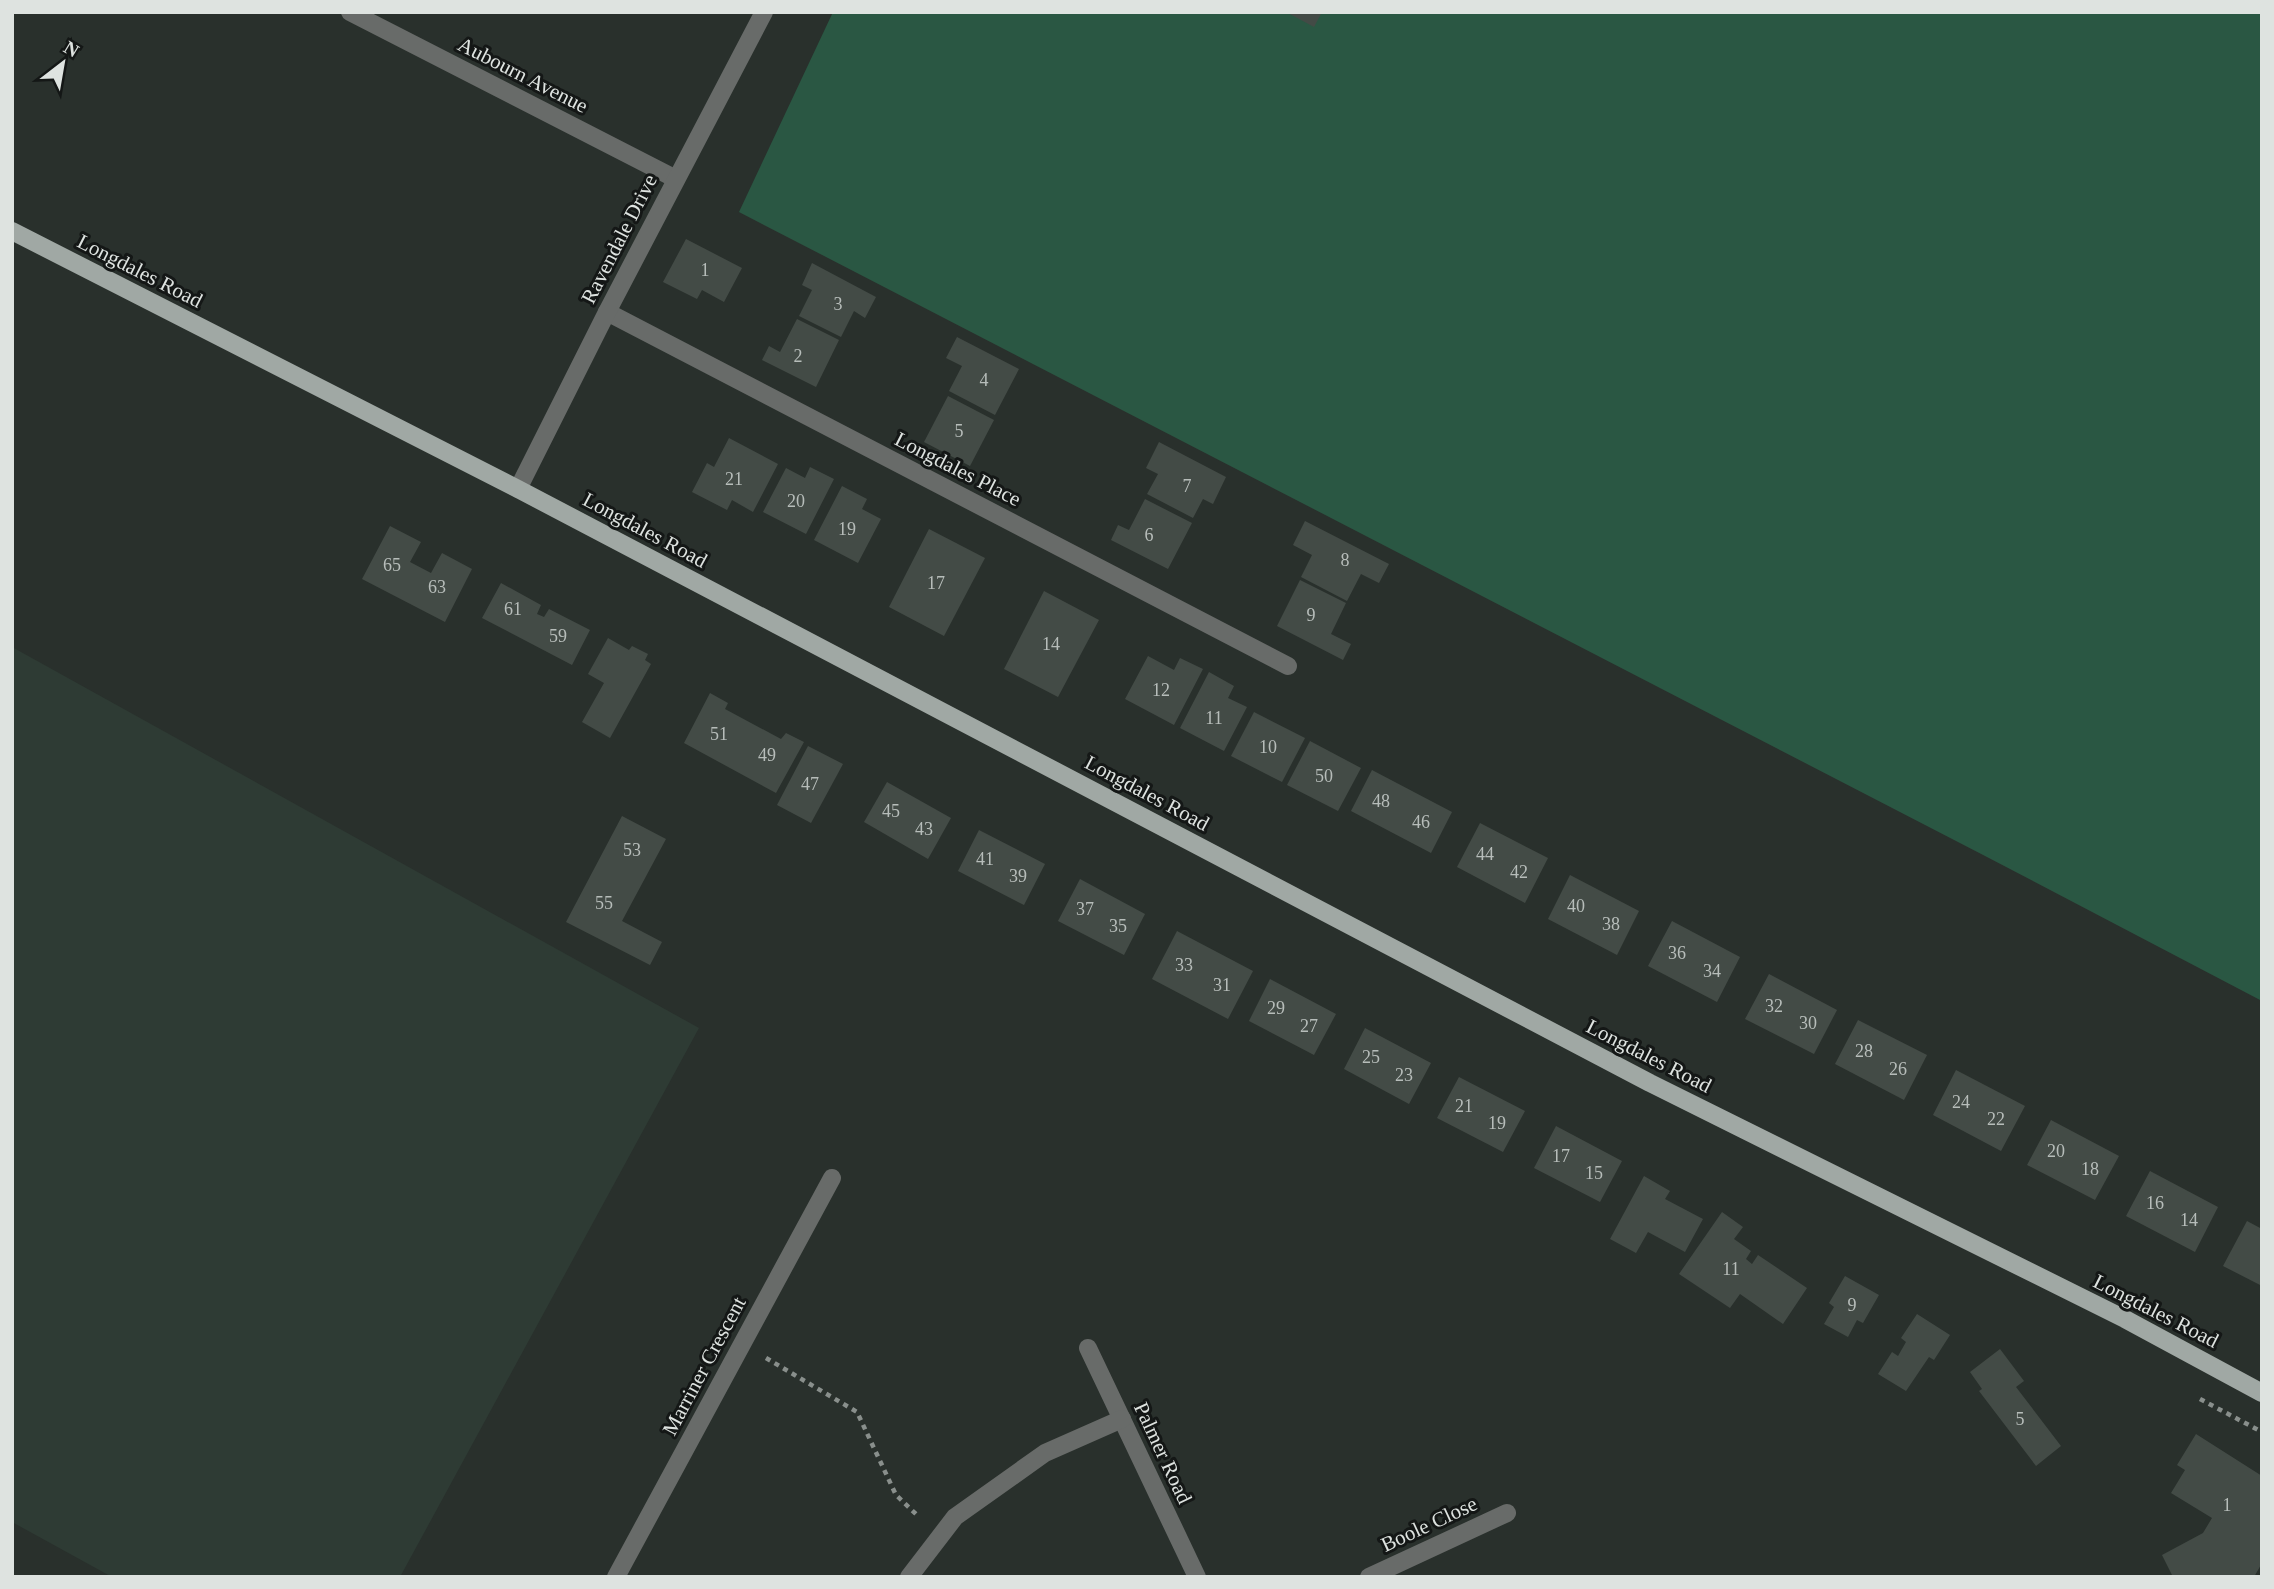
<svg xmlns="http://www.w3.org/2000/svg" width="2274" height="1589" font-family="Georgia,serif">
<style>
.built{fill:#2e3b34}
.green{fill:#2a5743}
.building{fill:#434b46}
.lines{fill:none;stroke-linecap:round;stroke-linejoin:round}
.path{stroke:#898f8c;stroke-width:4.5;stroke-dasharray:5 5;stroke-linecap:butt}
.minor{stroke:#686b69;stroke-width:18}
.major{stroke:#a0a8a4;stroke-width:18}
.labels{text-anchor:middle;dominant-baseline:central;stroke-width:6;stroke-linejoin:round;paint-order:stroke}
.number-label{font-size:18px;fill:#b7bdba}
.street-label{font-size:21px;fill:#dee3e0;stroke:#141716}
</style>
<rect width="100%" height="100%" fill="#29302c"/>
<polygon class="built" points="12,647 699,1028 400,1577 112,1577 12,1522"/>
<polygon class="green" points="833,12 2262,12 2262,1001 1987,857 739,212"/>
<g class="building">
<polygon points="1286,12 1322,12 1314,27"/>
<polygon points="686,239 742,268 724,302 702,290 697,299 663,282"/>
<polygon points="812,263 876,297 865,318 854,311 841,337 799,316 812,290 802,285"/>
<polygon points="797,319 839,340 816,387 762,360 769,346 780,352"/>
<polygon points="957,337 1019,369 995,415 949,391 962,366 946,358"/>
<polygon points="948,396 994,420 970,466 924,442"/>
<polygon points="729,438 778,464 753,512 732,500 727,510 692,492 707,463 714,467"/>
<polygon points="1159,442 1226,477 1213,504 1203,499 1193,518 1147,494 1158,474 1146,468"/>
<polygon points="810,467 834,479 806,534 763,512 786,468 805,478"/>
<polygon points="842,486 867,499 862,509 881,519 858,563 814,540"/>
<polygon points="1145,499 1192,523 1168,569 1111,540 1118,525 1129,530"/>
<polygon points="1305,521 1389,564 1379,583 1361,574 1347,601 1301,577 1312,555 1293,545"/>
<polygon points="390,526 421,542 410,562 431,573 442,553 472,569 445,622 362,579"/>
<polygon points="929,529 985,558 944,636 889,607"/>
<polygon points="1300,580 1346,603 1331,634 1351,644 1343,660 1277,626"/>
<polygon points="501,583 541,605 537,614 544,617 549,609 590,630 572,665 482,618"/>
<polygon points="1044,591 1099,620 1058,697 1004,669"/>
<polygon points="608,638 629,650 632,646 648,654 645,660 651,664 610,738 582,722 604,683 588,674"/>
<polygon points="1148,656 1174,670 1180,658 1203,669 1174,725 1125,699"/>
<polygon points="1209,672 1234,686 1228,698 1247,707 1224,751 1180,728"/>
<polygon points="710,693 728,703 725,709 781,739 786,733 804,742 776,793 684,743"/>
<polygon points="1254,712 1305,738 1282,782 1231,756"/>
<polygon points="1310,741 1361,768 1338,811 1287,785"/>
<polygon points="808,746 843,764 811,823 777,805"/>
<polygon points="1372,770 1452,812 1431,853 1351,811"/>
<polygon points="887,782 951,818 928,859 864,822"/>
<polygon points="622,816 666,839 622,921 662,942 650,965 566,922"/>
<polygon points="1480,823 1548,858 1525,903 1457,867"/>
<polygon points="979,830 1045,864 1024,905 958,871"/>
<polygon points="1570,875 1639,911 1617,955 1548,919"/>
<polygon points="1080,879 1145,914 1124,955 1058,921"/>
<polygon points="1672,921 1740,957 1717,1002 1648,966"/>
<polygon points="1177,931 1253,971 1228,1019 1152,979"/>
<polygon points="1769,974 1837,1010 1814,1054 1745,1019"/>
<polygon points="1270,979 1336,1014 1314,1055 1249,1021"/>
<polygon points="1858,1020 1927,1055 1904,1100 1835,1064"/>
<polygon points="1365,1028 1431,1063 1409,1104 1344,1069"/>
<polygon points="1956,1070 2025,1106 2001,1151 1933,1115"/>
<polygon points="1459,1077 1525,1111 1503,1152 1437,1118"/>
<polygon points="2051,1120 2119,1156 2095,1200 2027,1165"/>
<polygon points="1556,1126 1622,1161 1600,1202 1534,1168"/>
<polygon points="2150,1171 2218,1207 2195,1252 2126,1216"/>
<polygon points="1644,1176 1670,1191 1665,1199 1703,1219 1685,1252 1648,1232 1636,1253 1610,1239"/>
<polygon points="1722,1212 1743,1227 1734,1239 1751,1251 1746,1259 1752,1264 1758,1255 1807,1288 1783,1324 1740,1294 1730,1308 1679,1274"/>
<polygon points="2247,1221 2262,1229 2262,1286 2223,1266"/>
<polygon points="1845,1276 1879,1295 1863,1323 1857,1320 1848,1337 1824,1324 1834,1307 1829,1303"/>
<polygon points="1917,1314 1950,1335 1934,1360 1929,1357 1906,1391 1878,1374 1892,1352 1898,1356 1906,1342 1901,1338"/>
<polygon points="2000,1349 2024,1381 2016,1387 2061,1446 2036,1466 1979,1391 1982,1389 1970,1372"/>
<polygon points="2196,1434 2262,1476 2262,1563 2254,1577 2173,1577 2162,1555 2203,1533 2212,1518 2171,1493 2185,1470 2177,1465"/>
</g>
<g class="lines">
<g class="path">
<polyline points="766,1358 857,1412 896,1495 919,1517"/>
<polyline points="2200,1399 2262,1432"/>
</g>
<g class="minor">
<polyline points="350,12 676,179"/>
<polyline points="607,312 1288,666"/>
<polyline points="518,489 607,312 764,12"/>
<polyline points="1088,1348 1197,1577"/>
<polyline points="616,1577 832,1178"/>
<polyline points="909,1577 955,1517 1045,1453 1122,1419"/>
<polyline points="1369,1577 1507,1513"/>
</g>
<polyline class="major" points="12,231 518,489 1650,1083 2125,1319 2262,1393"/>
</g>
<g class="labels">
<g class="number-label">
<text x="705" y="270">1</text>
<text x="838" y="304">3</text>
<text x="798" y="356">2</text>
<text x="984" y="380">4</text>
<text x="959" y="431">5</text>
<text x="734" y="479">21</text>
<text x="1187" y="486">7</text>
<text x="796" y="501">20</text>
<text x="847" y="529">19</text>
<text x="1149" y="535">6</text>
<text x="1345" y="560">8</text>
<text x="392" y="565">65</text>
<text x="936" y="583">17</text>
<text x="437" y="587">63</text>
<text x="513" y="609">61</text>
<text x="1311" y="615">9</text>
<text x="558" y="636">59</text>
<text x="1051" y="644">14</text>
<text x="1161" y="690">12</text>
<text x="1214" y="718">11</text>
<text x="719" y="734">51</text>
<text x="1268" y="747">10</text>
<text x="767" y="755">49</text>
<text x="1324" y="776">50</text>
<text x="810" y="784">47</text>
<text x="1381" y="801">48</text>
<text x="891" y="811">45</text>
<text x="1421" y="822">46</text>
<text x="924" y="829">43</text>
<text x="632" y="850">53</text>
<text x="1485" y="854">44</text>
<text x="985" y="859">41</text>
<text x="1519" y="872">42</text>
<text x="1018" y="876">39</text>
<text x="604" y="903">55</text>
<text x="1576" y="906">40</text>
<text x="1085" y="909">37</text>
<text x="1611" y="924">38</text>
<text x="1118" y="926">35</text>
<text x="1677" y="953">36</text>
<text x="1184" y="965">33</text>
<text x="1712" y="971">34</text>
<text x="1222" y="985">31</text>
<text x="1774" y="1006">32</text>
<text x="1276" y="1008">29</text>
<text x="1808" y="1023">30</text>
<text x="1309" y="1026">27</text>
<text x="1864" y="1051">28</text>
<text x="1371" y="1057">25</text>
<text x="1898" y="1069">26</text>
<text x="1404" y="1075">23</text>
<text x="1961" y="1102">24</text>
<text x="1464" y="1106">21</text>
<text x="1996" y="1119">22</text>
<text x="1497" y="1123">19</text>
<text x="2056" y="1151">20</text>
<text x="1561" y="1156">17</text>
<text x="2090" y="1169">18</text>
<text x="1594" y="1173">15</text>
<text x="2155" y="1203">16</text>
<text x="2189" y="1220">14</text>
<text x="1731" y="1269">11</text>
<text x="1852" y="1305">9</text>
<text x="2020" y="1419">5</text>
<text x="2227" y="1505">1</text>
</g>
<g class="street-label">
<text transform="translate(523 75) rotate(27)">Aubourn Avenue</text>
<text transform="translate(619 239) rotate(-63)">Ravendale Drive</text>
<text transform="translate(140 271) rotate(27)">Longdales Road</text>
<text transform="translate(958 469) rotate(27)">Longdales Place</text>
<text transform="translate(645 530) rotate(28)">Longdales Road</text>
<text transform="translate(1147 793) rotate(28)">Longdales Road</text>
<text transform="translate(1649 1056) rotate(27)">Longdales Road</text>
<text transform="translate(2156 1311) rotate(27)">Longdales Road</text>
<text transform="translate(704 1366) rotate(-62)">Marriner Crescent</text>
<text transform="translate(1163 1453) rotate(65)">Palmer Road</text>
<text transform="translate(1429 1524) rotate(-25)">Boole Close</text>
</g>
</g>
<rect width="2274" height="1589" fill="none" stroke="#dee3e0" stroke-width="28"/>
<g transform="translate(63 63) rotate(31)" stroke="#141716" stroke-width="5" paint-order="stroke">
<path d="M0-5L12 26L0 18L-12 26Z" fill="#dee3e0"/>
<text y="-10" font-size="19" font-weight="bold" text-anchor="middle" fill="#dee3e0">N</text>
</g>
</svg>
